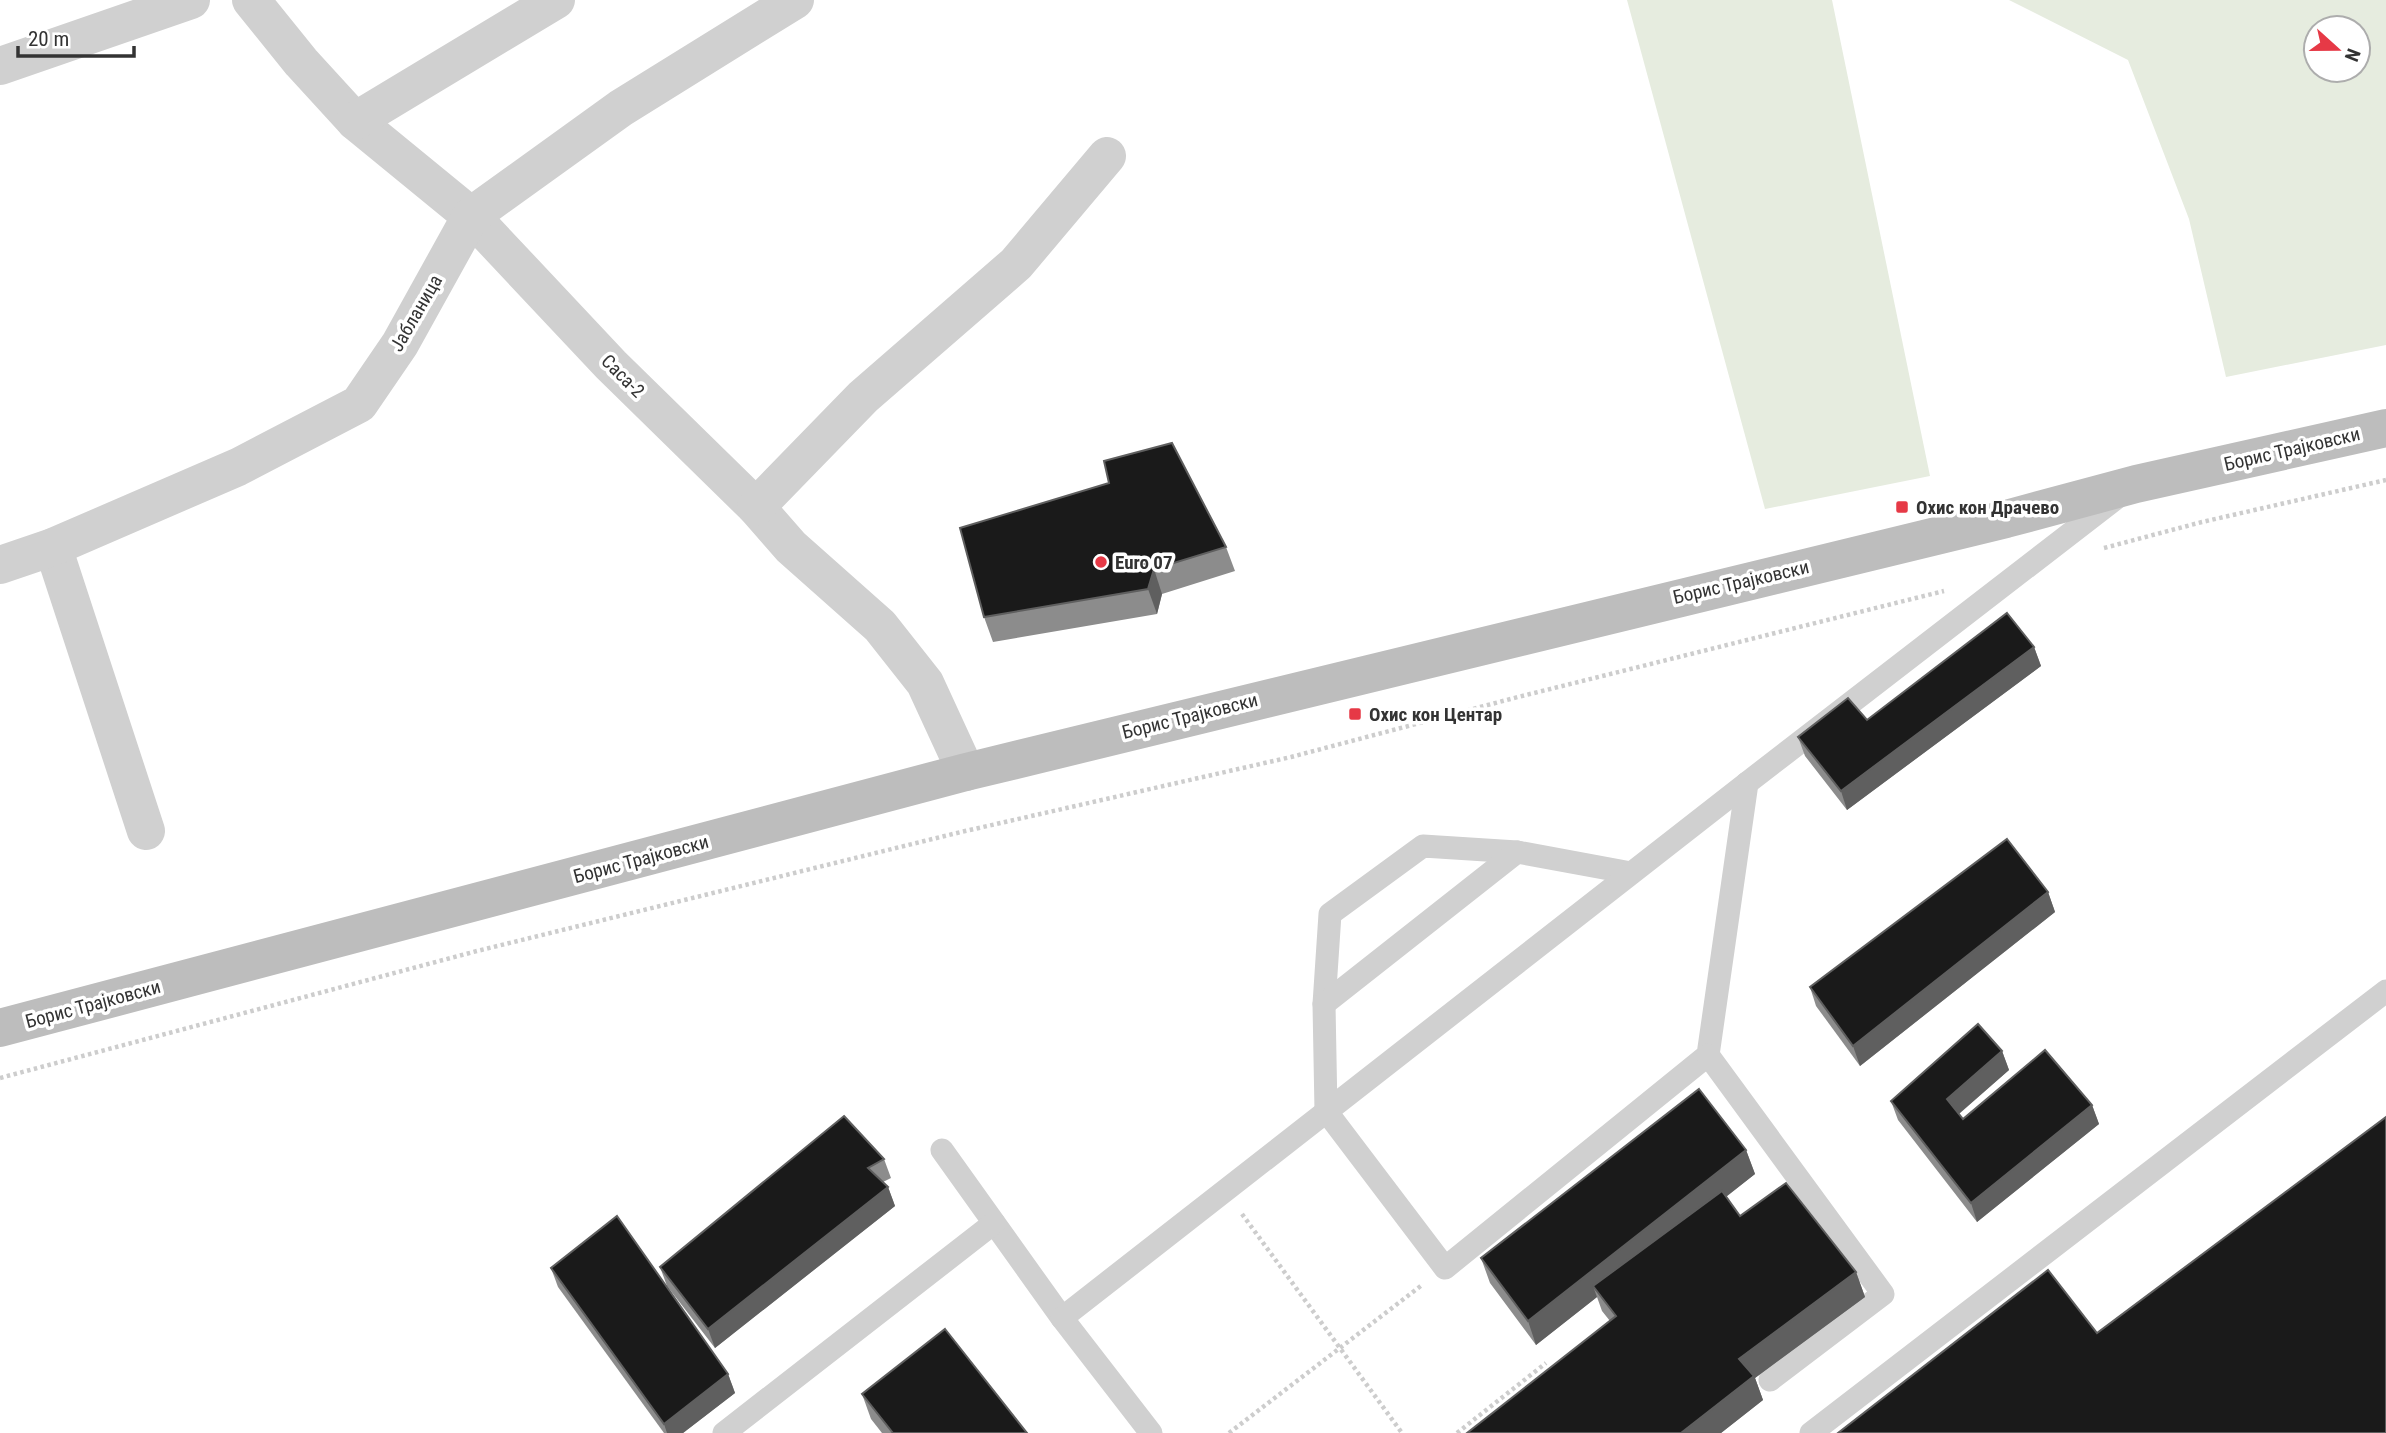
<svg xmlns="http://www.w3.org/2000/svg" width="2386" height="1433" font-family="'Roboto Condensed',sans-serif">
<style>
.green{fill:#e6ecdf;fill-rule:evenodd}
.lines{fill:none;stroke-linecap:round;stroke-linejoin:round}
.path{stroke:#cdcdcd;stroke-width:4.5;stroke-dasharray:3.5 3.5;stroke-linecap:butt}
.service{stroke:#d0d0d0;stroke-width:23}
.minor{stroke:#d0d0d0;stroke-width:38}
.secondary{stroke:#bdbdbd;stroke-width:38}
.wall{fill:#8c8c8c}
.shaded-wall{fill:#5f5f5f}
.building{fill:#1a1a1a;stroke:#5f5f5f;stroke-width:2}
.poi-dot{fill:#e63946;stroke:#fff;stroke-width:2.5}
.labels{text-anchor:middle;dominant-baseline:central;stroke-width:7;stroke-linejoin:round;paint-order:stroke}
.street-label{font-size:19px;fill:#333;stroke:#fff}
.poi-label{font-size:19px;font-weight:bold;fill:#333;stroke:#fff;text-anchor:start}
</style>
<rect width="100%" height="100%" fill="#fff"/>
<g class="green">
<polygon points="1627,0 1832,0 1930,476 1765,509"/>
<path d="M 2009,0 L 2386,0 L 2386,345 L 2226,377 L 2189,219 L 2128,60 ZM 2358,28 L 2358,70 L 2316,70 L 2316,28 Z"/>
</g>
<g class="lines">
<g class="path">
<polyline points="2104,548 2202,522 2386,480"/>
<polyline points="0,1078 477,951 961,832 1291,757 1518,697 1944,591"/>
<polyline points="1242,1214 1402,1433"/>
<polyline points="1229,1433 1422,1285"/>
<polyline points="1457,1433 1546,1363"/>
</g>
<g class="service">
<polyline points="1631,873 1517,852 1423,846 1330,914 1324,1004 1326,1111 1445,1268 1708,1055 1747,783"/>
<polyline points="1324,1004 1517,852"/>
<polyline points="1708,1055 1883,1294 1770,1380"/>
<polyline points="942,1150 1062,1318"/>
<polyline points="724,1433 994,1223"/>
<polyline points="1151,1433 1062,1318 1747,783 2119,496"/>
<polyline points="1811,1433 2386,991"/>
</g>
<g class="minor">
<polyline points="251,0 301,62 355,121 471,216 611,365 756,507 791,547 880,626 925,683 966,772"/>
<polyline points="0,66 191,0"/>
<polyline points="355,121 556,0"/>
<polyline points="756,507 863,397 1016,264 1107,156"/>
<polyline points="53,547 146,831"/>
<polyline points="0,565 53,547 238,467 359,404 400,344 471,216 621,108 795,0"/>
</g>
<polyline class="secondary" points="0,1028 966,772 2006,519 2136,484 2386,428"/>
</g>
<g class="wall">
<polygon points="1226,547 1235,571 1162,594 1157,614 993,642 984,617"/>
<polygon points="2034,647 2041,666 1847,810 1805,756 1798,737 1867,720"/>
<polygon points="2048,892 2055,912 1860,1066 1816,1006 1810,987"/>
<polygon points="2002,1051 2009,1070 1959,1114 1963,1119 2092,1105 2099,1124 1977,1222 1898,1120 1891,1101"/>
<polygon points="1746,1150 1755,1174 1726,1197 1740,1216 1856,1272 1865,1297 1755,1378 1763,1400 1721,1433 1467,1433 1610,1321 1602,1311 1597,1297 1536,1345 1490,1283 1481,1258"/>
<polygon points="884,1159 891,1178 883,1182 888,1187 895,1206 715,1348 667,1286 660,1267"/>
<polygon points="551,1268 728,1374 735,1393 683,1433 664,1433 558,1287"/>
<polygon points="862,1394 1027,1433 882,1433 871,1419"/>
</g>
<g class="shaded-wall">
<polygon points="1154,569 1162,594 1157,614 1148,589"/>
<polygon points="2034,647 2041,666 1847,810 1841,791"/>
<polygon points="2048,892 2055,912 1860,1066 1853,1046"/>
<polygon points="2002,1051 2009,1070 1954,1118 1947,1099"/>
<polygon points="2092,1105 2099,1124 1977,1222 1971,1203"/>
<polygon points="1746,1150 1755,1174 1600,1295 1593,1286 1597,1297 1536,1345 1528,1321"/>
<polygon points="888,1187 895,1206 715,1348 708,1329"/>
<polygon points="1856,1272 1865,1297 1755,1378 1763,1400 1721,1433 1681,1433 1739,1359"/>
<polygon points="728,1374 735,1393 683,1433 667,1433 664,1424"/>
</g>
<g class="building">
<polygon points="1172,443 1226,547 1154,569 1148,589 984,617 960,528 1109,483 1104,461"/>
<polygon points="2007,613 2034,647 1841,791 1798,737 1848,698 1867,720"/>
<polygon points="2007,839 2048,892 1853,1046 1810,987"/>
<polygon points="1978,1024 2002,1051 1947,1099 1963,1119 2045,1050 2092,1105 1971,1203 1891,1101"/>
<polygon points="1699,1089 1746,1150 1528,1321 1481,1258"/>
<polygon points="844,1116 884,1159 868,1168 888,1187 708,1329 660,1267"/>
<polygon points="2386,1117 2386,1433 1838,1433 2048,1270 2097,1333"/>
<polygon points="1786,1183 1856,1272 1739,1359 1754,1376 1681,1433 1467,1433 1616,1316 1593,1286 1722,1191 1740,1216"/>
<polygon points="617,1216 728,1374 664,1424 551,1268"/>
<polygon points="945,1329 1027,1433 893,1433 862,1394"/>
</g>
<g class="poi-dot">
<rect x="1895" y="500" width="14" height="14" rx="3.5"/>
<circle cx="1101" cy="562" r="7"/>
<rect x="1348" y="707" width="14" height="14" rx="3.5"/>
</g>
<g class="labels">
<g class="street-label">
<text transform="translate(416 313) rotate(-60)">Јабланица</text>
<text transform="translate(623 376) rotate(45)">Саса-2</text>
<text transform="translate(2292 449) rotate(-13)">Борис Трајковски</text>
<text transform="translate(1741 582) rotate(-13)">Борис Трајковски</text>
<text transform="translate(1190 716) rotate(-14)">Борис Трајковски</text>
<text transform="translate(641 859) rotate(-15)">Борис Трајковски</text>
<text transform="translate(93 1004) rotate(-15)">Борис Трајковски</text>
</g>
<g class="poi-label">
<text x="1916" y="507">Охис кон Драчево</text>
<text x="1115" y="562">Euro 07</text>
<text x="1369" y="714">Охис кон Центар</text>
</g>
</g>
<g transform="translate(2337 49) rotate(111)"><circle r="33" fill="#ffffff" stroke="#adadad" stroke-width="2"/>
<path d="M0-5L12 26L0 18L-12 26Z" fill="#e63946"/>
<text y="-10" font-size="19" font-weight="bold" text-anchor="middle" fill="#333333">N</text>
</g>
<path d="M18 46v10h116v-10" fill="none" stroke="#333333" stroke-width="3.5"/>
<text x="28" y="46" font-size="21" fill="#333333" stroke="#ffffff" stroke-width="5" paint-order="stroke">20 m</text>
</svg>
